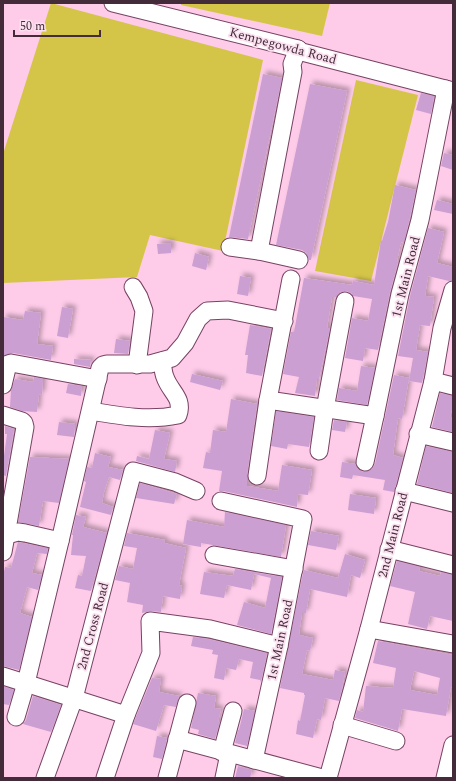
<svg xmlns="http://www.w3.org/2000/svg" width="456" height="781" font-family="Spectral,serif">
<style>
.green{fill:#d4c549}
.building{fill:#cc9fd2;fill-rule:evenodd;filter:url(#shadow)}
.lines{fill:none;stroke-linecap:round;stroke-linejoin:round}
.minor-casing{stroke:#774263;stroke-width:19}
.minor{stroke:#fff;stroke-width:17}
.labels{text-anchor:middle;dominant-baseline:central;stroke-width:3.5;stroke-linejoin:round;paint-order:stroke}
.street-label{font-size:13px;fill:#432b3a;stroke:#fbe1f0}
</style>
<defs>
<filter id="shadow"><feDropShadow dx="3.5" dy="-3.5" stdDeviation="2" flood-color="#0004"/></filter>
</defs>
<rect width="100%" height="100%" fill="#fecbe9"/>
<g class="green">
<polygon points="51,3 263,60 223,251 150,235 137,277 3,283 3,154"/>
<polygon points="181,3 330,3 322,36 181,5"/>
<polygon points="356,80 418,95 371,281 315,271"/>
</g>
<g class="building">
<polygon points="263,74 282,78 248,239 229,237"/>
<polygon points="310,84 347,91 311,260 309,260 306,253 302,250 276,245"/>
<polygon points="421,93 434,96 431,114 416,110"/>
<polygon points="444,153 453,155 453,170 441,166"/>
<polygon points="395,185 416,190 404,243 401,242 397,261 398,262 390,292 378,350 365,348 363,361 345,358 352,318 368,321 372,299 353,296 351,293 346,291 341,292 336,297 332,297 327,328 330,328 319,379 317,379 315,396 295,393 299,377 283,374 291,332 294,332 304,278 352,285 353,281 374,285 381,240 382,241 388,222"/>
<polygon points="437,200 453,204 453,214 434,210"/>
<polygon points="428,228 444,232 437,263 453,267 453,280 449,281 428,276 425,296 434,297 430,326 420,325 416,350 428,352 422,383 409,381 413,358 398,356 410,296"/>
<polygon points="171,243 171,253 158,254 157,244"/>
<polygon points="195,253 209,257 206,270 192,266"/>
<polygon points="240,276 251,278 248,296 237,294"/>
<polygon points="62,307 73,309 68,338 57,336"/>
<polygon points="25,311 41,313 37,344 53,346 51,360 13,353 3,356 3,317 23,320"/>
<polygon points="250,325 271,329 262,376 246,373 248,355 245,355"/>
<polygon points="116,339 130,341 128,354 114,353"/>
<polygon points="74,359 91,360 90,367 74,364"/>
<polygon points="361,366 375,368 367,405 337,400 339,388 357,391"/>
<polygon points="192,374 223,381 220,390 190,382"/>
<polygon points="394,375 409,378 402,419 398,418 393,455 403,458 394,492 383,490 385,480 353,475 352,479 340,477 342,462 355,464 358,469 363,472 368,471 373,468 375,464"/>
<polygon points="34,377 43,379 42,395 39,394 37,412 22,411 10,407 11,390 15,379 33,382"/>
<polygon points="68,384 82,386 81,396 66,393"/>
<polygon points="440,393 453,396 453,406 450,417 453,417 453,432 432,427"/>
<polygon points="231,399 257,404 247,475 247,486 278,491 282,465 312,470 308,495 298,494 297,507 223,491 219,491 222,471 203,468 206,452 210,453 213,430 226,432"/>
<polygon points="276,411 314,417 309,447 288,444 287,449 271,446"/>
<polygon points="334,420 347,422 345,432 332,430"/>
<polygon points="59,422 75,424 74,437 57,435"/>
<polygon points="5,426 14,429 6,476 3,475 3,463 7,434 5,434"/>
<polygon points="155,430 170,433 164,459 177,461 175,472 136,461 137,456 149,459"/>
<polygon points="426,446 453,452 453,493 417,484"/>
<polygon points="95,453 111,457 108,467 123,470 120,480 109,477 104,492 102,503 113,507 111,515 80,507 86,482 84,481 87,467 92,468"/>
<polygon points="30,457 69,459 59,503 43,501 39,526 18,522"/>
<polygon points="140,483 177,494 174,504 136,498"/>
<polygon points="350,494 376,498 374,514 348,510"/>
<polygon points="225,512 286,525 281,557 201,543 201,547 183,544 187,520 224,527"/>
<polygon points="76,515 86,517 83,527 107,533 91,591 75,588 78,575 82,576 86,556 71,555 73,535 72,535"/>
<polygon points="311,531 339,536 336,550 308,545"/>
<polygon points="127,533 165,540 164,543 186,548 179,585 182,586 180,599 163,596 161,612 151,611 142,613 143,605 127,602 130,583 115,580 119,566 133,569 137,548 124,546"/>
<polygon points="18,542 48,548 47,554 37,553 32,573 42,575 38,590 27,587 20,613 32,617 19,670 3,666 3,576 5,567 11,568"/>
<polygon points="345,554 365,560 360,578 351,575 347,597 310,589 306,613 302,613 299,635 313,638 310,651 307,650 302,674 333,680 335,670 345,672 342,689 339,701 325,698 321,720 317,719 313,738 296,734 298,720 300,721 305,695 304,695 304,693 280,688 303,573 304,570 338,578"/>
<polygon points="397,561 420,567 419,571 440,576 441,572 453,575 453,621 430,616 427,629 408,624 415,592 390,586"/>
<polygon points="235,569 282,577 271,634 237,625 244,602 265,608 271,578 254,574 251,590 227,585 224,598 200,594 204,572 233,576"/>
<polygon points="193,637 208,639 267,653 261,682 260,680 250,678 253,662 239,659 236,670 226,668 224,680 214,678 218,655 212,654 213,650 191,646"/>
<path d="M 378,641 L 453,655 L 453,688 L 451,687 L 446,716 L 402,709 L 398,731 L 355,718 L 357,710 L 363,712 L 366,686 L 393,688 L 396,668 L 373,663 ZM 414,671 L 440,678 L 437,695 L 410,690 Z"/>
<polygon points="152,678 161,679 159,692 179,696 176,707 164,705 156,731 133,724"/>
<polygon points="3,686 14,690 9,705 3,704"/>
<polygon points="198,693 216,696 214,708 221,709 218,722 220,722 215,739 198,734 199,730 191,728"/>
<polygon points="33,696 61,705 51,732 23,724 26,720"/>
<polygon points="244,709 255,711 247,746 235,743 238,730 239,730"/>
<polygon points="157,736 167,738 162,759 153,757"/>
<polygon points="238,766 252,770 250,778 235,778"/>
</g>
<g class="lines">
<g class="minor-casing">
<g id="minor">
<polyline points="113,3 298,49 302,52 453,91"/>
<polyline points="230,247 259,251 293,72 292,64 298,49"/>
<polyline points="259,251 299,260"/>
<polyline points="291,279 268,400 375,416 400,294 420,220 446,89"/>
<polyline points="133,287 139,297 144,311 137,365"/>
<polyline points="433,381 453,386"/>
<polyline points="3,385 8,364 11,363 98,379"/>
<path d="M 91,411 C 120,416 149,421 178,415 C 184,398 170,392 165,377 C 163,372 163,367 162,361"/>
<polyline points="3,415 22,421 24,423 25,427 3,552"/>
<polyline points="418,434 453,442"/>
<polyline points="319,451 325,409 345,301"/>
<polyline points="365,462 375,416"/>
<polyline points="257,476 268,400"/>
<polyline points="404,491 453,503"/>
<polyline points="221,501 303,519 279,646 254,760"/>
<polyline points="3,536 18,532 25,533 60,541"/>
<polyline points="389,549 453,565"/>
<polyline points="214,555 294,569"/>
<polyline points="369,629 453,644"/>
<polyline points="3,676 126,715"/>
<polyline points="16,717 26,683 60,541 100,368 103,365 107,364 150,364 172,358 185,343 198,319 207,311 228,310 284,321"/>
<polyline points="342,725 396,741"/>
<polyline points="177,739 322,778"/>
<polyline points="222,752 233,711"/>
<polyline points="45,778 74,698 133,471 175,482 196,491"/>
<polyline points="105,778 126,715 151,653 150,621 210,629 279,646"/>
<polyline points="167,778 187,703"/>
<polyline points="224,778 229,754"/>
<polyline points="328,778 369,629 433,381 442,328 453,290"/>
<polyline points="445,778 453,745"/>
</g>
</g>
<use href="#minor" class="minor"/>
</g>
<g class="labels">
<g class="street-label">
<text transform="translate(283 46) rotate(15)">Kempegowda Road</text>
<text transform="translate(406 277) rotate(-76)">1st Main Road</text>
<text transform="translate(393 535) rotate(-76)">2nd Main Road</text>
<text transform="translate(93 626) rotate(-75)">2nd Cross Road</text>
<text transform="translate(280 640) rotate(-78)">1st Main Road</text>
</g>
</g>
<rect width="456" height="781" fill="none" stroke="#432b3a" stroke-width="8"/>
<path d="M14 30v6h86v-6" fill="none" stroke="#432b3a" stroke-width="2"/>
<text x="20" y="30" font-size="12" fill="#432b3a" stroke="#fbe1f0" stroke-width="3" paint-order="stroke">50 m</text>
</svg>
